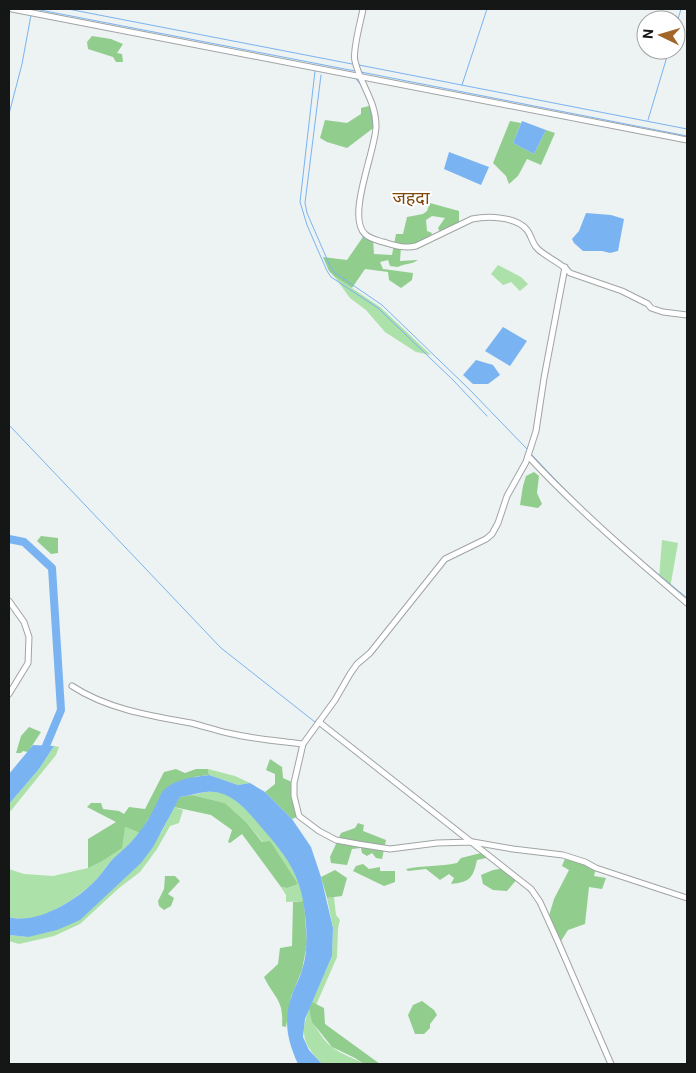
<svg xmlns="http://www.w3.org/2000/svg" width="696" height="1073" font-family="Roboto,'Noto Sans Devanagari',sans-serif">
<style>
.green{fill:#ace1a9}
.forest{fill:#91cd8d}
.water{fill:#7ab3f1}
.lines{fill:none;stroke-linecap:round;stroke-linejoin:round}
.stream{stroke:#7ab3f1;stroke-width:1}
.river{stroke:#7ab3f1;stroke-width:8}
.minor-casing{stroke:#a0a4a5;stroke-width:7}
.minor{stroke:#fff;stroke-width:5}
.labels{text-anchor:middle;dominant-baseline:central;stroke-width:4;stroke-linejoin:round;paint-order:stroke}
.quarter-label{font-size:18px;fill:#7e480b;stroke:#fff}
</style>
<rect width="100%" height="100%" fill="#edf2f2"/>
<g class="green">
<polygon points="498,265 521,277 528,284 520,291 511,282 503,285 491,274"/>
<polygon points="334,276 380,307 431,355 416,352 385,332 366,310 350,298"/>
<polygon points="662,540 678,543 670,588 659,579"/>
<polygon points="54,746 59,747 56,755 9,813 9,804 39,769"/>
<polygon points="208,769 235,776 250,783 238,785 209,775"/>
<path d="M 206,792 C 212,792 220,792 225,794 C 246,804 277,842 289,861 C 297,874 301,887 304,901 L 286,902 L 286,895 L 281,887 L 287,888 L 298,884 L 246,822 L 225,803 L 192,795 Z"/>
<polygon points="174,807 183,810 179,823 170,826 157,849 140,872 119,888 80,924 54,936 19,944 9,941 9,935 28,937 161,833"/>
<path d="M 125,827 L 140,833 C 131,843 122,851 112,860 C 105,867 100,877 92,884 C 71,902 38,925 9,917 L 9,869 L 24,874 L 53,876 L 88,868 L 99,863 Z"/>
<polygon points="334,897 336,915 340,920 338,928 337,957 316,1005 312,1002 332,956 333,928 327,898"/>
<path d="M 309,1009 C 312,1022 321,1039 332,1047 C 340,1054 354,1058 364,1064 L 322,1064 C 304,1044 299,1036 309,1009 Z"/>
</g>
<g class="forest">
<polygon points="92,36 111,39 123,44 117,53 122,54 123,62 116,62 113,57 88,49 87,42"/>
<polygon points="373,105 376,126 347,148 327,142 320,138 325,120 347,123 361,114 361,108"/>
<polygon points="510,121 521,123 513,143 534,154 546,130 555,133 541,165 527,159 518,176 509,184 506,176 493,163"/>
<path d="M 430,203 L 459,211 L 459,225 L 441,234 L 438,228 L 445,218 L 432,216 L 426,220 L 427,231 L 432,233 L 430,239 L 416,246 L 401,247 L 400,261 L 418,260 C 411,265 405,263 398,267 L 390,266 L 388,260 L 380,262 L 383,269 L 413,273 L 412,280 L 401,288 L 389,280 L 388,272 L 365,269 L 352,288 L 334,276 L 329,271 L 323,257 L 347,260 L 365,234 L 373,239 L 374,254 L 392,255 L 396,234 L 403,234 L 407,217 L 423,214 L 427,211 Z"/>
<polygon points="534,472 539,476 537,493 542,504 538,508 520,505 523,486 526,476"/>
<polygon points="41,536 58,538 58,553 51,554 37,541"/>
<polygon points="29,727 41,732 28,752 23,751 21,753 16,753 21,736"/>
<polygon points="270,759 282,767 283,778 294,783 299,816 292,819 265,792 275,784 275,774 266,770"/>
<polygon points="176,769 185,773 196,769 208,769 209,775 194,777 149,818 140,833 125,827 122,848 99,863 88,868 88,839 116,822 87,807 91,803 101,803 103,809 119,811 124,814 129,807 145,809 164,772"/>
<polygon points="192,795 225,803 246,822 262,842 270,841 298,884 287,888 281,887 242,834 230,843 228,842 232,830 211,815 174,807 180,797"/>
<polygon points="358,823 364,825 363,831 386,840 382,859 376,858 372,853 367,856 362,853 361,848 352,849 347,865 331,863 330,857 341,833 355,828"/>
<path d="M 485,852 L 491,857 L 477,860 C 473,878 470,882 451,884 L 454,878 L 449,874 L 440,880 L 426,869 L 408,871 L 406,869 C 423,865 440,867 457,863 L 461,858 Z"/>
<polygon points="566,856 596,868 594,876 606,878 602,889 589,887 585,924 568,930 559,944 548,919 554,899 569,870 562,866"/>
<polygon points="363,864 369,869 380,867 380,871 395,871 395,882 384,886 353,871 356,866"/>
<polygon points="506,868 518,878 507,891 493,890 483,884 481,875 493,870"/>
<polygon points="335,870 347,878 342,896 327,898 321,877"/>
<polygon points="165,876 175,876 180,881 168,894 174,898 171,906 164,910 159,906 158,901 164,889"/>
<path d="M 304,901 L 307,944 L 302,970 L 291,997 L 286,1027 L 282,1026 C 284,999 274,998 264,977 L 278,964 L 280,948 L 292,946 L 293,902 Z"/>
<polygon points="422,1001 434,1010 437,1015 430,1024 430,1028 424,1034 415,1034 408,1015 413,1005"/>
<polygon points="312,1002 324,1008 325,1024 380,1064 364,1064 355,1058 332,1047 312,1022 309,1009"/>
</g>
<g class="water">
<polygon points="522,121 546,130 534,154 513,143"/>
<polygon points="449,152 489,167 481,185 444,169"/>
<polygon points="586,213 611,215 624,219 618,251 610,253 602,251 583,251 574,243 572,239 579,231"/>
<polygon points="503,327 527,341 510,366 485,351"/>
<polygon points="476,360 493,365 500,375 488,384 473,384 463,375"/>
<polygon points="33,745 54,746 39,769 9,804 9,774"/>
<path d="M 209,775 L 238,785 L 250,783 L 265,792 L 292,819 L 311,847 L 321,877 L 333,928 L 332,956 L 305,1019 L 303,1037 L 309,1050 L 322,1064 L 298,1064 C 287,1040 283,1020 292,995 C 295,986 300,978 302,970 C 307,955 307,940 306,925 C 303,879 291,861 261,827 C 247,810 230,789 206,792 C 197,793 188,796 180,797 L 153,847 L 141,863 L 80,920 L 57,930 L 28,937 L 9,935 L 9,917 C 36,925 75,901 94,882 C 100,876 105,868 111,861 C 121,851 132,843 140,831 C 147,823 151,814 156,805 C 158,801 160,795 163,791 C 174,779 194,777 209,775 Z"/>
</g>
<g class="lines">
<g class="stream">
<polyline points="35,9 355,71"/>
<polyline points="68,9 352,64"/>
<polyline points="676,26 681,9"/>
<polyline points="359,65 687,129"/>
<polyline points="315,71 300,202 307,225 327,271 331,277 378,308 453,380 487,416"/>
<polyline points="361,72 687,136"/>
<polyline points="321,75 305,203 307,213 330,266 335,273 382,305 469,389 527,449"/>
<polyline points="356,79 361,85"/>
<polyline points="462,85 487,9"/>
<polyline points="370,107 373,125"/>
<polyline points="9,114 22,64 31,15"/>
<polyline points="648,120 669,50"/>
<polyline points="358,198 366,163"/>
<polyline points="359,227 363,237 373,242"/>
<polyline points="541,382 544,364"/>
<polyline points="9,425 221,648 315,722"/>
<polyline points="532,455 572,497"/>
<polyline points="622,544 687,598"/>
<polyline points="320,726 332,736"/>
<polyline points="527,889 532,895"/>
<polyline points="535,898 540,908"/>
<polyline points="555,941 561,956"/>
</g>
<polyline class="river" points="9,539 24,542 52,568 61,710 43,753"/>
<g class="minor-casing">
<g id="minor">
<polyline points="12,9 687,140"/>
<path d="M 363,9 C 361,20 352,52 355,61 C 360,84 376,101 376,126 C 376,150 346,216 365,234 C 370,239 377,240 383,242 C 394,245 404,249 416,246 L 472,219 C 487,216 516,216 527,230 C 531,235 532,242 536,247 C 543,256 561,262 570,273 L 622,291 L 648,304 L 651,308 L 663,312 L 687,315"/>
<polyline points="565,267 544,378 536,431 526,462 507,496 498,523 492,534 486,539 445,559 370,653 357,664 350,674 335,700 303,744 294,783 294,796 299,816 319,831 336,840 358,844 390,849 437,843 473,842 513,849 563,855 585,862 596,868 687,898"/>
<path d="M 528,456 C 577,509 632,556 687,603"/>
<polyline points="9,601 24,622 29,637 28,663 9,694"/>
<path d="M 72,686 C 107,709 151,716 191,723 C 203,726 215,730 228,733 C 253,739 278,741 303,744"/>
<polyline points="319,722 531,889 540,902 559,944 611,1064"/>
</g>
</g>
<use href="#minor" class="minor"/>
</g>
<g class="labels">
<g class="quarter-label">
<text x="411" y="197">जहदा</text>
</g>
</g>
<rect width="696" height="1073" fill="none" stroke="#151717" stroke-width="20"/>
<g transform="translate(661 35) rotate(275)"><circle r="24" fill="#ffffff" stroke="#a1a2a2"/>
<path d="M0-4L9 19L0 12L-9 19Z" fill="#a3662a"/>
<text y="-8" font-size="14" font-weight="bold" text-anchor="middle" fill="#151717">N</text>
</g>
</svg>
